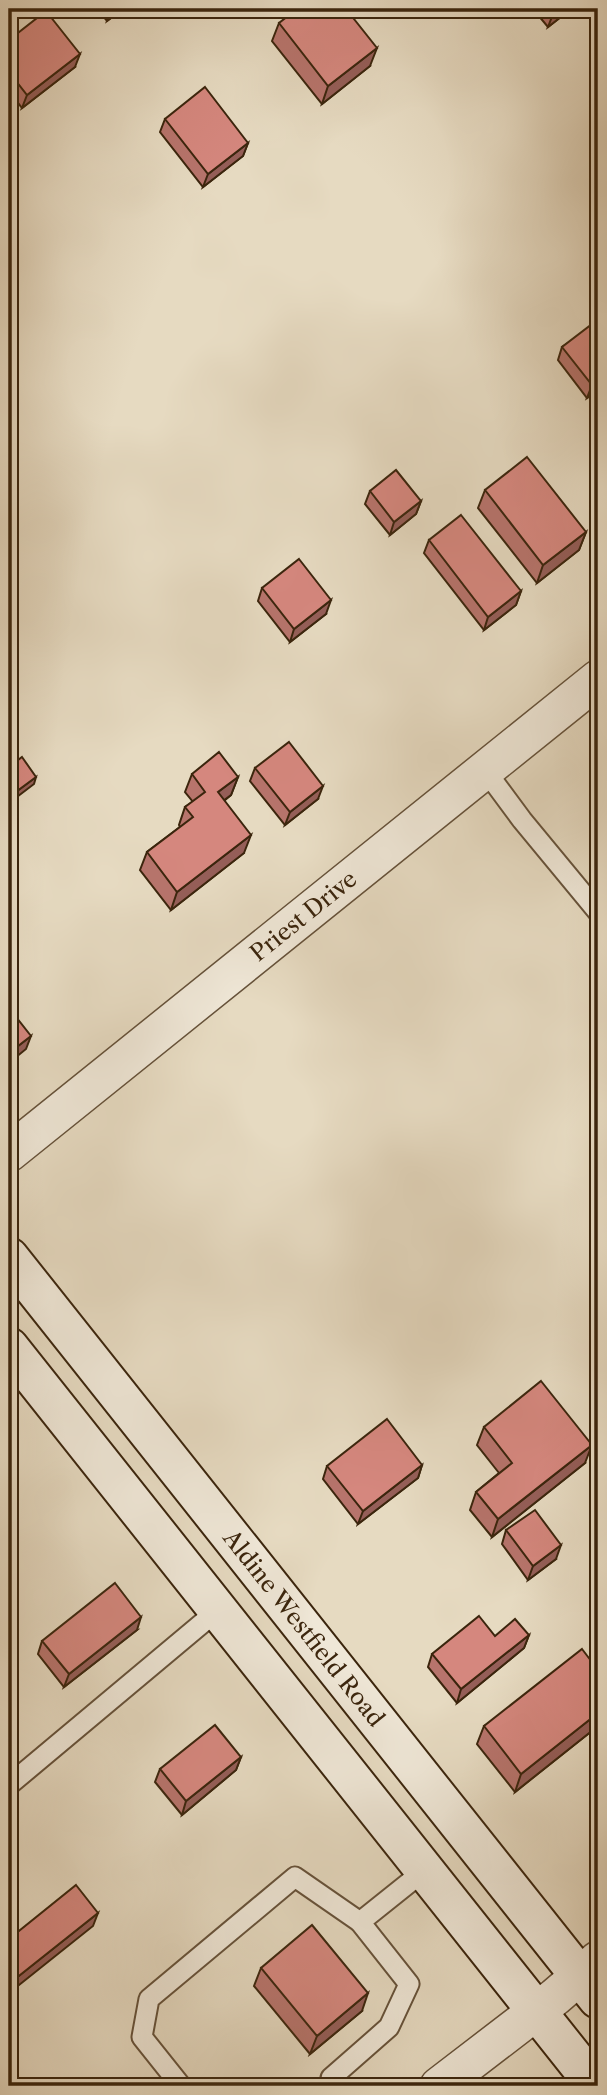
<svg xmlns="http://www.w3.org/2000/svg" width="607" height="2095" font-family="'Libre Caslon Text',serif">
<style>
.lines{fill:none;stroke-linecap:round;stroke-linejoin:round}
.service-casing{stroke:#66523a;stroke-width:23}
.minor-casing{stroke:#66523a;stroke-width:40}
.secondary-casing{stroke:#3b250d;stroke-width:42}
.service{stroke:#efe7d7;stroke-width:19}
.minor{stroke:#efe7d7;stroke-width:37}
.secondary{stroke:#efe7d7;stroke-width:38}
.wall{fill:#b7746c;stroke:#3b250d;stroke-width:2}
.shaded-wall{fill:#955e58;stroke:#3b250d;stroke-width:2}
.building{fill:#d5877e;stroke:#3b250d;stroke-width:2}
.labels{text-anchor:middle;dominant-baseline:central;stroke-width:6;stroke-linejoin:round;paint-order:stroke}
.street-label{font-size:23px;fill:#3b250d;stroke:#efe7d7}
</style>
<rect width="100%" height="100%" fill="#e6dac1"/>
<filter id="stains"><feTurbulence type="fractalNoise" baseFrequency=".00286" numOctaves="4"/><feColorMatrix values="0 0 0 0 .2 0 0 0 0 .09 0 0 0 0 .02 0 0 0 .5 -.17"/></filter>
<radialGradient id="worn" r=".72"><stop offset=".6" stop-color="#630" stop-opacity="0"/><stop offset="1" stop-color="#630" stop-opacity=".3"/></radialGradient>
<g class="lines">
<g class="service-casing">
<g id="service">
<polyline points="485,770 522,820 598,912"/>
<polyline points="9,1785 218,1610"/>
<polyline points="181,2086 142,2037 149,1999 295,1877 360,1922"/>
<polyline points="339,2086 331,2078 389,2027 409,1984 360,1922 425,1870"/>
</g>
</g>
<g class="minor-casing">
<g id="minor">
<path id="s1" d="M 9,1153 L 598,679"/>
<polyline points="439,2086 555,1997 598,1960"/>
</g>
</g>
<g class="secondary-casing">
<g id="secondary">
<path id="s2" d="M 9,1257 L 598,1999"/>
<polyline points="9,1347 596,2086"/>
</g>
</g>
<use href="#service" class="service"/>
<use href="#minor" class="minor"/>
<use href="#secondary" class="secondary"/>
</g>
<g class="wall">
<polygon points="97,9 123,9 107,21"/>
<polygon points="533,9 571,9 548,27"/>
<polygon points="279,23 370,66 322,104 272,41"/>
<polygon points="9,40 75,67 22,108 9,91"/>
<polygon points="165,119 248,143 243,156 203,187 160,132"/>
<polygon points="598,324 598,390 587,398 558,360 562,347"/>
<polygon points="485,490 586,532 579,550 537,583 478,508"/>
<polygon points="370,491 421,501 416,514 390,535 365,504"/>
<polygon points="429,540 521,591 516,605 484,630 424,553"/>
<polygon points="262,588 326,614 290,642 258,601"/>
<polygon points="255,768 318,799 285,825 250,781"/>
<polygon points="192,774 238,777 231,795 224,801 244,853 171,910 140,870 147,852 180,827 179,825 185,807 193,802 185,792"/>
<polygon points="484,1427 585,1463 492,1537 470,1510 476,1492 499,1473 477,1445"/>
<polygon points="422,1465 418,1478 358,1524 323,1479 327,1466"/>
<polygon points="506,1530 556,1559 528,1580 502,1544"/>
<polygon points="137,1630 64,1687 38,1654 42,1641"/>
<polygon points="529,1635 524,1648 457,1703 428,1667 432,1654 495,1636"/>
<polygon points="598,1670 598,1726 515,1792 477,1744 484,1726"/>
<polygon points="241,1757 236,1770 182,1815 155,1782 160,1769"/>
<polygon points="261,1968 362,2011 310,2054 254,1986"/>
</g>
<g class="shaded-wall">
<polygon points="111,9 123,9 107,21"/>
<polygon points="559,9 571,9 548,27 553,14"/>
<polygon points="377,48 370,66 322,104 328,86"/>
<polygon points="80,54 75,67 22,108 27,95"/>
<polygon points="248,143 243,156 203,187 208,174"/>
<polygon points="598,380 598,390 587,398 592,385"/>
<polygon points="421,501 416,514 390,535 394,522"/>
<polygon points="586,532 579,550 537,583 543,565"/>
<polygon points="521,591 516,605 484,630 488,617"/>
<polygon points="331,600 326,614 290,642 294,629"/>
<polygon points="36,777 34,784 9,803 9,797"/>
<polygon points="238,777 231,795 211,810 218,792"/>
<polygon points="323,786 318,799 285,825 290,812"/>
<polygon points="251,835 244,853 171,910 177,892"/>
<polygon points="31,1036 26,1049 9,1063 9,1053"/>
<polygon points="592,1445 585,1463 492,1537 498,1519"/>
<polygon points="422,1465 418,1478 358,1524 363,1511"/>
<polygon points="561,1545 556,1559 528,1580 533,1566"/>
<polygon points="141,1617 137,1630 64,1687 69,1674"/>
<polygon points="529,1635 524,1648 457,1703 461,1689"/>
<polygon points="598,1713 598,1726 515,1792 521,1774"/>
<polygon points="241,1757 236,1770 182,1815 186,1801"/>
<polygon points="98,1913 93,1926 9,1993 10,1983"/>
<polygon points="368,1993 362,2011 310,2054 317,2036"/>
</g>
<g class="building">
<polygon points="297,9 346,9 377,48 328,86 279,23"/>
<polygon points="548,9 559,9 553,14"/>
<polygon points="46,11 80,54 27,95 9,72 9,40"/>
<polygon points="205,87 248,143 208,174 165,119"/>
<polygon points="596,321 598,324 598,380 592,385 562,347"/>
<polygon points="527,457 586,532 543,565 485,490"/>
<polygon points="396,470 421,501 394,522 370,491"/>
<polygon points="461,515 521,591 488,617 429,540"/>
<polygon points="299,559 331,600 294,629 262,588"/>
<polygon points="289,742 323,786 290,812 255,768"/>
<polygon points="219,752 238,777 218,792 251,835 177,892 147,852 193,817 185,807 205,792 192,774"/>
<polygon points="22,757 36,777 9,797 9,767"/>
<polygon points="9,1008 31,1036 9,1053"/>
<polygon points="541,1381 592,1445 498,1519 476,1492 512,1463 484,1427"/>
<polygon points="387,1419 422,1465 363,1511 327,1466"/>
<polygon points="535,1510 561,1545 533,1566 506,1530"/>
<polygon points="115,1583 141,1617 69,1674 42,1641"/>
<polygon points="479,1616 495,1636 515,1619 529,1635 461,1689 432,1654"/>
<polygon points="582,1649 598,1670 598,1713 521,1774 484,1726"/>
<polygon points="215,1725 241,1757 186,1801 160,1769"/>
<polygon points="76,1885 98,1913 10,1983 9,1982 9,1939"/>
<polygon points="312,1925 368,1993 317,2036 261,1968"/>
</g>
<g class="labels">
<g class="street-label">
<text stroke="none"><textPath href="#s1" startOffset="378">Priest Drive</textPath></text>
<text stroke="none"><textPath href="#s2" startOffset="474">Aldine Westfield Road</textPath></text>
</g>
</g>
<rect width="607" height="2095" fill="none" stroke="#e6dac1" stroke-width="35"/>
<rect x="10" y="10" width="586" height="2074" fill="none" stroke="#3b250d" stroke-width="3.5"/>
<rect x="18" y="18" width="572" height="2060" fill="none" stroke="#3b250d" stroke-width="2"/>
<rect width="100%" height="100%" filter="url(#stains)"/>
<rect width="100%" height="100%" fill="url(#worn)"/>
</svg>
